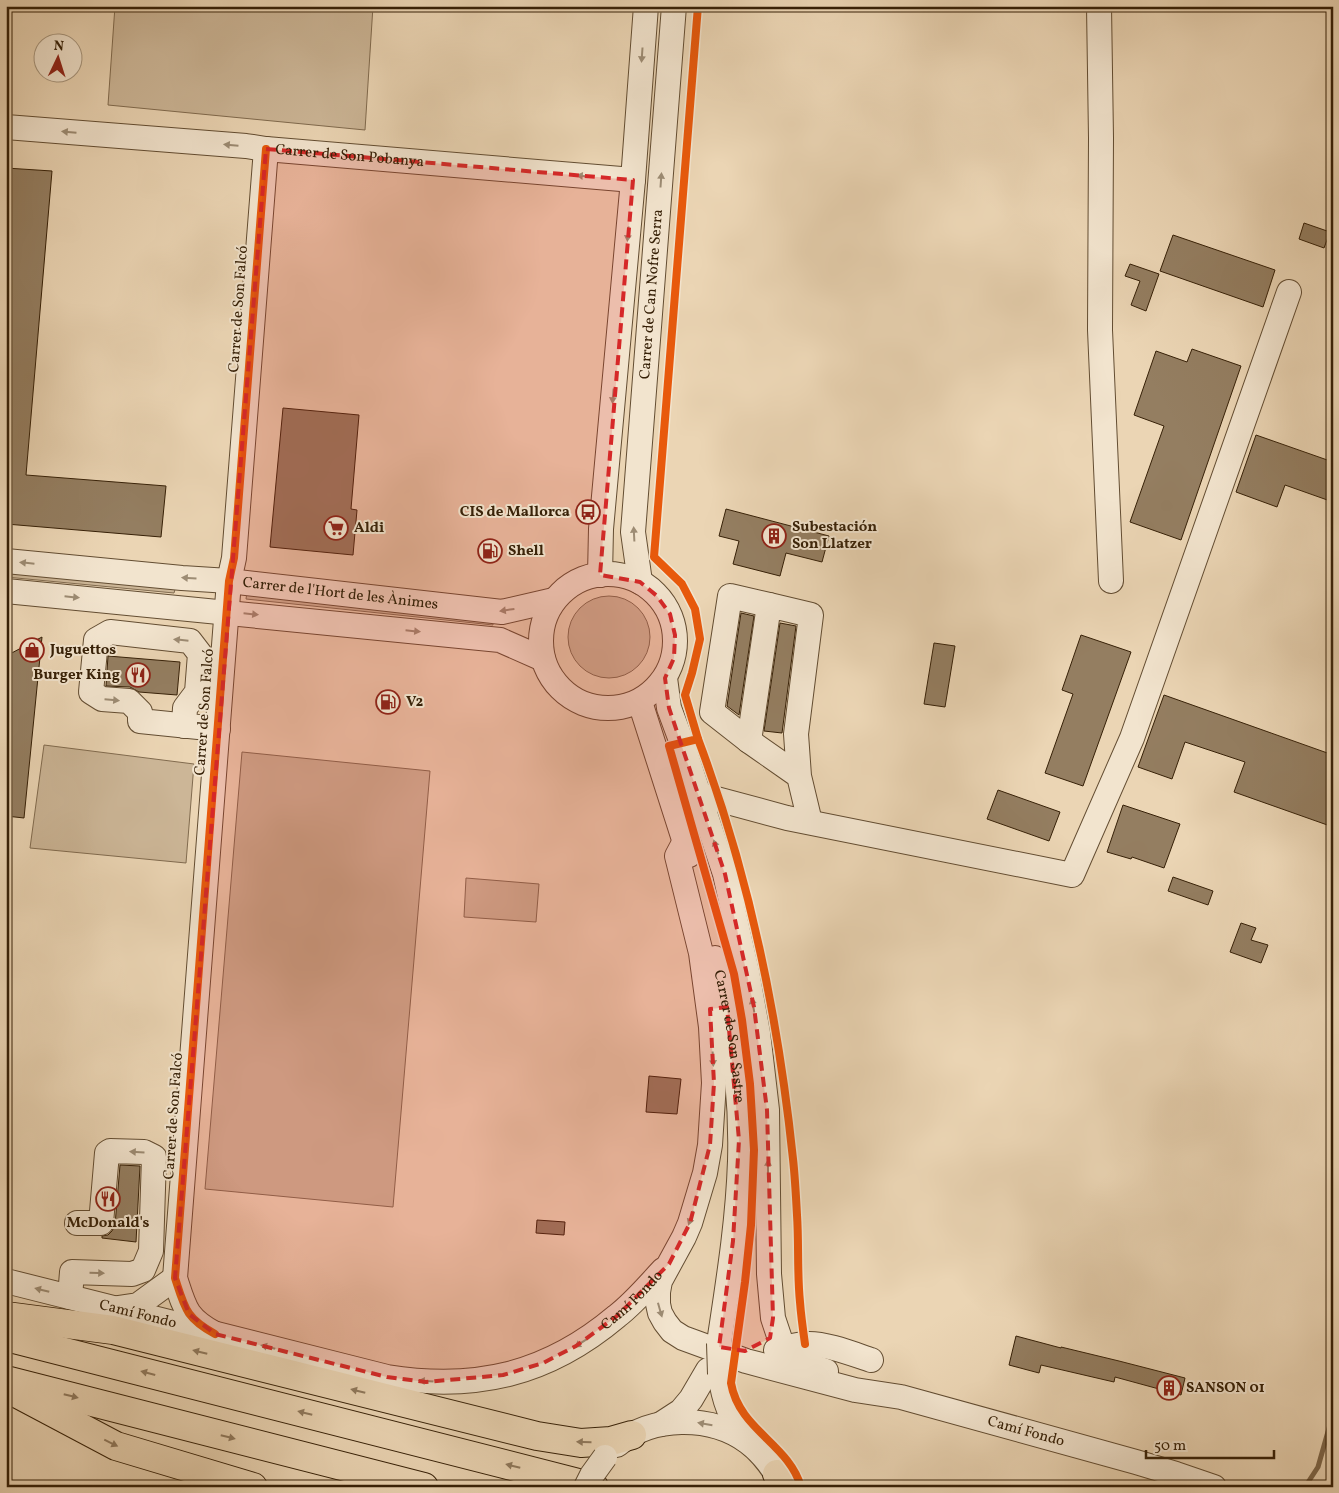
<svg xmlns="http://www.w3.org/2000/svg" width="1339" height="1493" font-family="Vollkorn,serif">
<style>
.green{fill:#ccb697;stroke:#816b4f}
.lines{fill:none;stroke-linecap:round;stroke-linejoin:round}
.stream{stroke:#7d674b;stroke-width:5}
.building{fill:#947e61;stroke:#362007}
.minor-casing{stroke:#634d32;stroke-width:26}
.highway-casing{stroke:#362007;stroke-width:30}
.minor{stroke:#f2e4ce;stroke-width:24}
.highway{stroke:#ebd5b4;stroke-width:28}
.minor-bridge-casing{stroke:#634d32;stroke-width:26;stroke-linecap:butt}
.minor-bridge{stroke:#f2e4ce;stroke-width:24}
.cycleway-casing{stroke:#f2e4ce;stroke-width:11}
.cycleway{stroke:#e8590c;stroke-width:8}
.oneway{fill:#9d8c74}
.oneway2{fill:#907a5e}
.marked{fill:#d62828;fill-opacity:0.2;stroke:#d62828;stroke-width:4;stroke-dasharray:10 6;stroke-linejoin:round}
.labels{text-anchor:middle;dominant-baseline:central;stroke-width:4;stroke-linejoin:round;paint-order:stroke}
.street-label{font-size:15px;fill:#362007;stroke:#f2e4ce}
.poi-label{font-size:15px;font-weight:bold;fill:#362007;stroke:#f2e4ce;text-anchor:start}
</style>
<rect width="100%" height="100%" fill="#ebd5b4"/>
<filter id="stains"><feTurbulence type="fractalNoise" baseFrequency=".004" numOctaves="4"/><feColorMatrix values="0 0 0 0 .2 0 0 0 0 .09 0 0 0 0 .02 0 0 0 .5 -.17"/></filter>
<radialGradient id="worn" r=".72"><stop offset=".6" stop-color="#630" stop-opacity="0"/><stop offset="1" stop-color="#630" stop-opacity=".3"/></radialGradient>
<g class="green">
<polygon points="115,6 373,6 365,130 108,105"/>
<polygon points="6,569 176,586 174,593 6,577"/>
<polygon points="247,592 493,618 493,625 246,599"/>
<circle cx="609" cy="637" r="41"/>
<polygon points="44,745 194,764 186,863 30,848"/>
<polygon points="242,752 430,771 393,1207 205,1189"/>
<polygon points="466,878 539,884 536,922 464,917"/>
</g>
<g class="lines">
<polyline class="stream" points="1305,1487 1318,1467 1333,1414"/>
</g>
<g class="building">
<polygon points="6,168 52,171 26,475 166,486 161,537 6,524"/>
<polygon points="1304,223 1330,232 1324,248 1299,239"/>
<polygon points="1173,235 1275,270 1263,307 1160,271"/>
<polygon points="1130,264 1159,274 1146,311 1131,305 1140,281 1125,276"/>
<polygon points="1192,349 1241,366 1181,540 1130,522 1164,426 1134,415 1156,351 1187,362"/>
<polygon points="283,408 359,415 351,509 357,510 353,555 270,547"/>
<polygon points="1256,435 1333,462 1333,502 1285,485 1277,507 1236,492"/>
<polygon points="726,509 829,536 822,562 786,553 780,576 733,564 739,541 719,536"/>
<polygon points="741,613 754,616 739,715 727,706"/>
<polygon points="780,623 796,626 782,733 764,731"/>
<polygon points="1081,635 1131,652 1083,786 1045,773 1073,694 1062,690"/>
<polygon points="42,637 24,818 6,816 6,656"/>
<polygon points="934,643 955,646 945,707 924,704"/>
<polygon points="108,656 180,662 177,695 139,692 130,687 106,686"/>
<polygon points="1164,695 1333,755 1333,827 1234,792 1245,762 1185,742 1172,779 1138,767"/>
<polygon points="998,790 1060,812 1049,841 987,819"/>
<polygon points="1123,805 1180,824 1164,868 1132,857 1131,859 1107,852"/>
<polygon points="1173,877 1213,891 1208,905 1168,891"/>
<polygon points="1241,923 1256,928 1251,940 1268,945 1261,963 1230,952"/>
<polygon points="649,1076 681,1079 677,1114 646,1112"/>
<polygon points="120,1165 140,1166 136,1242 102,1238 102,1236 108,1235 112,1231 115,1225"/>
<polygon points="537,1220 565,1222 564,1235 536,1233"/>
<polygon points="1016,1336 1061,1348 1061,1347 1119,1361 1185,1378 1181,1395 1115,1377 1114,1382 1041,1365 1039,1373 1009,1365"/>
</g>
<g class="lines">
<g class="minor-casing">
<g id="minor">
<polyline points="1099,6 1101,138 1100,330 1111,581"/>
<path id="s1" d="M 6,127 L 246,146 L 266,149 L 633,180"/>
<path id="s2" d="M 6,561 L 182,578 L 229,581 L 502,612 L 554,600"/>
<circle cx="608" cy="641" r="67"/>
<polyline points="600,575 601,529 633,180 646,6"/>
<path id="s3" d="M 640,582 L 633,532 L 674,6"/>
<polyline points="6,591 500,640 543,659"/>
<polyline points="665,678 669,708 682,743 725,874 747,972 758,1033 767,1110 769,1274 773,1318 781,1342 789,1351 809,1365 826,1371"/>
<polyline points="640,702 689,855"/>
<polyline points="184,726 185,708 197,692 200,654 190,641 110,632 96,640 91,692 102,699 129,701 140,712 140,721 218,729"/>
<polyline points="749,741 712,712 730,596 769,605"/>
<polyline points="799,776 749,741 769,605 811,615 796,734 799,776 810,822"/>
<polyline points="698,794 787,818 1072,875 1132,738 1289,292"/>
<path id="s4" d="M 685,841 L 677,856 L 701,953 L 711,1027 L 714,1083 L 710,1145 L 705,1173 L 690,1223 L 684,1237 L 660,1281 L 658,1292 L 658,1304 L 660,1313 L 665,1322 L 672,1331 L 683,1338 L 746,1361 L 855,1390 L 901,1397 L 1136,1462 L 1176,1474 L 1214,1487"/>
<path id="s5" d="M 715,958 C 732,1023 742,1094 740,1161 C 738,1222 728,1283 719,1343"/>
<path id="s6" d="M 6,1281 L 387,1377 C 476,1391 547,1375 617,1316 C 634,1303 648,1286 663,1270"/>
<polyline points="70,1297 72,1272 132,1274 143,1270 151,1251 154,1157 144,1152 110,1151 107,1153 101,1223 77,1223"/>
<polyline points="118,1308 138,1305 175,1278"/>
<path d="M 215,1334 C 186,1318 185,1309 175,1278 L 229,581 L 234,558 L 266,149"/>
<path d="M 776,1350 C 786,1348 796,1344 807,1344 C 825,1343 853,1354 871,1360"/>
<path d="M 720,1374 C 724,1402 730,1416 746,1440"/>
<polyline points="661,1424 681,1411 691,1399 708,1370"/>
<path d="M 617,1445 C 652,1415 711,1415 748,1442 C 764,1454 774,1469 784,1487"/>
</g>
</g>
<g class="highway-casing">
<g id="highway">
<polyline points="6,1316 113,1330 537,1436 581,1443 611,1441 632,1435"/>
<polyline points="6,1337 594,1487"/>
<polyline points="6,1380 424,1487"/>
<polyline points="16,1393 116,1446 253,1487"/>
<polyline points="777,1474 789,1487"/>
</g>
</g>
<use href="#minor" class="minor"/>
<use href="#highway" class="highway"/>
<g class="minor-bridge-casing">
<g id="minor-bridge">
<polyline points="719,1343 720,1374"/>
<polyline points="586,1487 592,1475 605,1457"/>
</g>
</g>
<use href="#minor-bridge" class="minor-bridge"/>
<g class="cycleway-casing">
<g id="cycleway">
<path d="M 698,6 L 654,557 L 682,584 L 695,609 L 700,639 L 692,673 L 685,695 L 698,739 L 669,746 L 734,974 L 742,1020 L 750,1084 L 754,1150 L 751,1225 L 745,1282 L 731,1383 C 739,1430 789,1444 801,1487"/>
<path d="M 698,739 C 749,874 778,1015 793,1159 C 795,1177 796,1196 797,1215 C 799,1244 797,1273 800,1302 C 801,1316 803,1330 805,1344"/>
<path d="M 215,1334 C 186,1318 185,1309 175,1278 L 229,581 L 234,558 L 266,149"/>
</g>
</g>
<use href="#cycleway" class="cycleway"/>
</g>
<defs><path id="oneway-solid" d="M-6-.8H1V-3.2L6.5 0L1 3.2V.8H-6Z" transform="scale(1.25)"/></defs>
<g class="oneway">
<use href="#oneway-solid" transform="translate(642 55) rotate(94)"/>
<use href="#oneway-solid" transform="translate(69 132) rotate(-175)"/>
<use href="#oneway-solid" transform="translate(231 145) rotate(-175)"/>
<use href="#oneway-solid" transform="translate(584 176) rotate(-175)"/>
<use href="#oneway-solid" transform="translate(661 180) rotate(-86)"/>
<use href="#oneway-solid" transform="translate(628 234) rotate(95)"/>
<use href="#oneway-solid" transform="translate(613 396) rotate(95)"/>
<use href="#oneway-solid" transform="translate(634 534) rotate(-93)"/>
<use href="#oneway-solid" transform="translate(27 563) rotate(-174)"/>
<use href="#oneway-solid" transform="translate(189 578) rotate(-176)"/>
<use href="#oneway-solid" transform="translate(72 597) rotate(6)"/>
<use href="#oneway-solid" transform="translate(507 610) rotate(172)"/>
<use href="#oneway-solid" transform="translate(251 614) rotate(6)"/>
<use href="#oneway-solid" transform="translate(413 631) rotate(6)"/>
<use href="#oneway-solid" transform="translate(181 640) rotate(-174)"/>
<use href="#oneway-solid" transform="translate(112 700) rotate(5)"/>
<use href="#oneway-solid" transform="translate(716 847) rotate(-108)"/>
<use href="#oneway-solid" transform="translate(753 1005) rotate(-100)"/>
<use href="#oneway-solid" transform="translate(713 1059) rotate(87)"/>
<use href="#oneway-solid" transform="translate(137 1152) rotate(-177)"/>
<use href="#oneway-solid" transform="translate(768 1167) rotate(-90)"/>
<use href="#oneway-solid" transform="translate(691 1218) rotate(110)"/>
<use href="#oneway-solid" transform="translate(97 1273) rotate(2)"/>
<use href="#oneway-solid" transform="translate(42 1290) rotate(-166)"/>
<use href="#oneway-solid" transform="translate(660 1310) rotate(74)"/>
<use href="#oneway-solid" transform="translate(581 1343) rotate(147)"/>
<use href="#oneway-solid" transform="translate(268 1347) rotate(-166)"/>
<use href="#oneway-solid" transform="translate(426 1381) rotate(-177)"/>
<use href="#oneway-solid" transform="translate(705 1424) rotate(-170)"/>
</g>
<g class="oneway2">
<use href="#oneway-solid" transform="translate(200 1352) rotate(-166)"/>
<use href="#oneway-solid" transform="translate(148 1373) rotate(-165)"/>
<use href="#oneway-solid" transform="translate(358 1391) rotate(-166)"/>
<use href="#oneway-solid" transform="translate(71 1396) rotate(14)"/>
<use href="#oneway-solid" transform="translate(305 1413) rotate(-166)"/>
<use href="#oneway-solid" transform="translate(228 1437) rotate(14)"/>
<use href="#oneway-solid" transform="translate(584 1442) rotate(-178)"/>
<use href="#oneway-solid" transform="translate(111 1443) rotate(26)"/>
<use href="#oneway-solid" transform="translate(513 1466) rotate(-166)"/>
</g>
<path class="marked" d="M 266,149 L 633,180 L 600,575 L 640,582 L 657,596 L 670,614 L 675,635 L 674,658 L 665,678 L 669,708 L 725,874 L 754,1007 L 767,1110 L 773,1318 L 770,1338 L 745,1351 L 719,1347 L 733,1241 L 739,1140 L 727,1007 L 710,1009 L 714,1083 L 710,1145 L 690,1223 L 669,1264 L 617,1316 L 576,1346 L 543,1363 L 503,1375 L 426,1382 L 387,1377 L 215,1334 L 189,1314 L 175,1278 Z"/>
<defs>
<g id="bus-ring" transform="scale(1.25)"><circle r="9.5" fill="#f2e4ce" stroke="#8f2418" stroke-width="1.5"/><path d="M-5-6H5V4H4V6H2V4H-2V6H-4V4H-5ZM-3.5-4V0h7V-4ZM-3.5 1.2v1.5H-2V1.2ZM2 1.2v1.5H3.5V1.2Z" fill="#8f2418"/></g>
<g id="supermarket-ring" transform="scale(1.25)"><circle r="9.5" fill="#f2e4ce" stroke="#8f2418" stroke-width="1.5"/><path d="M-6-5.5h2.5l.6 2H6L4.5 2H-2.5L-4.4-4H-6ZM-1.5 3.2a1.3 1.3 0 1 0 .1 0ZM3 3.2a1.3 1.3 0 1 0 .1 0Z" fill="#8f2418"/></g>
<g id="building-ring" transform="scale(1.25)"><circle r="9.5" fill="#f2e4ce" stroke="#8f2418" stroke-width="1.5"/><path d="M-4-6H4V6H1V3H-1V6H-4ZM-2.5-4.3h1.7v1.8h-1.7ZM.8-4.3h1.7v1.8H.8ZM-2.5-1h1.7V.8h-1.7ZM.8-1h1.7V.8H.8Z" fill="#8f2418"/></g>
<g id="fuel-ring" transform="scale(1.25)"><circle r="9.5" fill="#f2e4ce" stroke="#8f2418" stroke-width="1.5"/><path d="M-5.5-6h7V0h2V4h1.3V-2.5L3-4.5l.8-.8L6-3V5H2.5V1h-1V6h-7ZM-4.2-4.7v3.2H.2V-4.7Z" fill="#8f2418"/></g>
<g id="shop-ring" transform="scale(1.25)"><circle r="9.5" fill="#f2e4ce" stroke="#8f2418" stroke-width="1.5"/><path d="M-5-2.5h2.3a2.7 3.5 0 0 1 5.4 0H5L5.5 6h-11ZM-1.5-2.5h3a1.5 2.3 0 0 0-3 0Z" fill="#8f2418"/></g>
<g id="restaurant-ring" transform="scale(1.25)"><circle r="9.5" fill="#f2e4ce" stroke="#8f2418" stroke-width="1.5"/><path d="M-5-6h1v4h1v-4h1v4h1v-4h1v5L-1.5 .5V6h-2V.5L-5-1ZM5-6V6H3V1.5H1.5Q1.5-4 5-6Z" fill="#8f2418"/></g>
</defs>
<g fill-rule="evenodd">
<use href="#bus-ring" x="588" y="512"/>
<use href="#supermarket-ring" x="336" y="528"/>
<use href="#building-ring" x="774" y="536"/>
<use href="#fuel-ring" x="490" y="551"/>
<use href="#shop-ring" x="32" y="650"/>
<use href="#restaurant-ring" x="138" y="675"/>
<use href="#fuel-ring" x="388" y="702"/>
<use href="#restaurant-ring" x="108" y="1199"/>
<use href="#building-ring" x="1169" y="1388"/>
</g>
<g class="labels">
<g class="street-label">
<text stroke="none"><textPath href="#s1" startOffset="345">Carrer de Son Pobanya</textPath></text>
<text stroke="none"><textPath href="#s3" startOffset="289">Carrer de Can Nofre Serra</textPath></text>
<text transform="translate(239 309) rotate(-86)">Carrer de Son Falcó</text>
<text stroke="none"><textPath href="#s2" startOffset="336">Carrer de l'Hort de les Ànimes</textPath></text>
<text transform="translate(205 712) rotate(-86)">Carrer de Son Falcó</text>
<text stroke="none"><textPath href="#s5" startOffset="80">Carrer de Son Sastre</textPath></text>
<text transform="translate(174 1116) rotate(-86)">Carrer de Son Falcó</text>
<text stroke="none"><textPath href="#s6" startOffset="661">Camí Fondo</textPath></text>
<text stroke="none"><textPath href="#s6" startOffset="136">Camí Fondo</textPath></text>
<text stroke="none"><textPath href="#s4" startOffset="879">Camí Fondo</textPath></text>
</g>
<g class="poi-label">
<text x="570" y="512" text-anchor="end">CIS de Mallorca</text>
<text x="792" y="527">Subestación<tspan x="792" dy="17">Son Llatzer</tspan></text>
<text x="354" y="528">Aldi</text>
<text x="508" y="551">Shell</text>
<text x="50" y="650">Juguettos</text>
<text x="120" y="675" text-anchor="end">Burger King</text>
<text x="406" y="702">V2</text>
<text x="108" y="1223" text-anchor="middle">McDonald's</text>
<text x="1186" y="1388">SANSON 01</text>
</g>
</g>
<rect width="1339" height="1493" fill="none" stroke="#ebd5b4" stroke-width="25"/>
<rect x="8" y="8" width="1324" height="1478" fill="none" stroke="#362007" stroke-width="2.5"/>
<rect x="12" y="12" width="1314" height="1468" fill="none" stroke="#362007"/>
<g transform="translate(58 58) rotate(4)"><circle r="24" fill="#f2e4ce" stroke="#a7967e"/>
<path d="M0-4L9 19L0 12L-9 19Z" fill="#8f2418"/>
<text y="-8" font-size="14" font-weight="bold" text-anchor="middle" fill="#362007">N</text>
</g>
<path d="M1146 1450v8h128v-8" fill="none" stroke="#362007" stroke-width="2.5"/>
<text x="1154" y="1450" font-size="15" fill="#362007" stroke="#f2e4ce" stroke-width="4" paint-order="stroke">50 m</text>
<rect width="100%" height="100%" filter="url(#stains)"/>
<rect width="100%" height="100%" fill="url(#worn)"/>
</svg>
